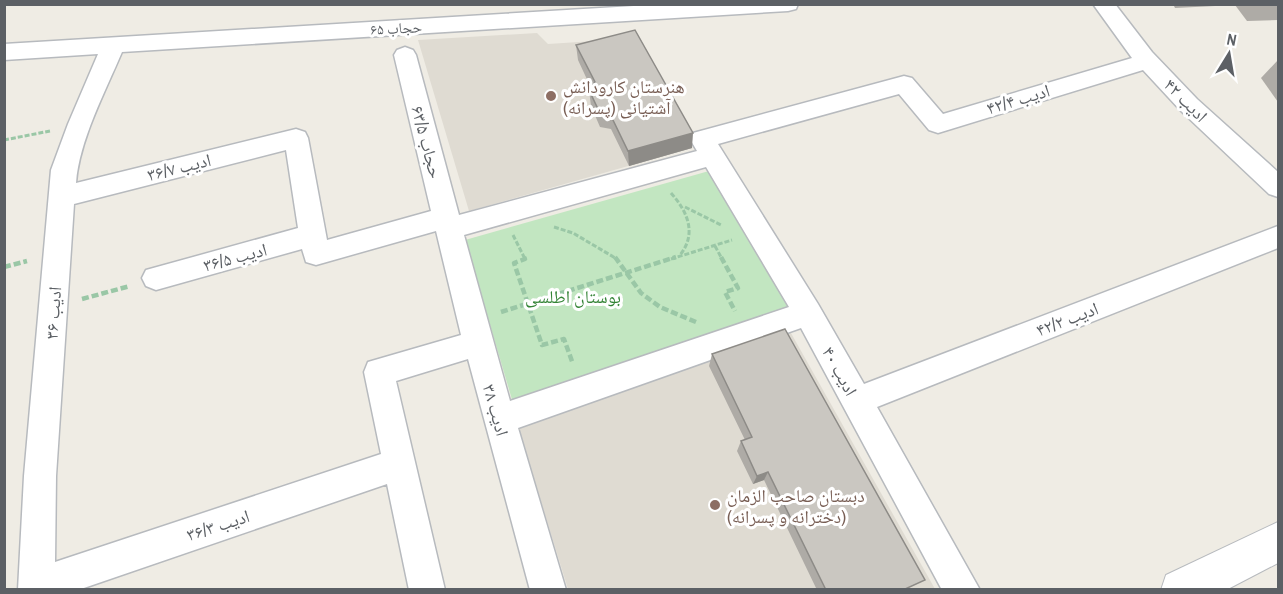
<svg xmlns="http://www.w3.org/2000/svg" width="1283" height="594" font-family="'Archivo Narrow','Noto Naskh Arabic',sans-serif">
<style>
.education{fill:#dfdbd2}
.green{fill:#c2e6c1}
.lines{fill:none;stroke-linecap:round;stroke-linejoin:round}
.minor-casing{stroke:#b7babe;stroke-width:3}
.tertiary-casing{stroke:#b7babe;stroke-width:2}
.path-far1{stroke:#9ac7a6;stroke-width:3;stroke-dasharray:5 2;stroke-linecap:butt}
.path{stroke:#9ac7a6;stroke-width:4.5;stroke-dasharray:7 3;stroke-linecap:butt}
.minor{fill:#fff;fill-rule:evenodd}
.tertiary{fill:#fff;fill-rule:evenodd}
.wall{fill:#aeaba6}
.shaded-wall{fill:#8d8b87}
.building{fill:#cac7c1;stroke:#8d8b87;stroke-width:1.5}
.education-dot{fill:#8d6e63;stroke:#fff;stroke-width:2}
.labels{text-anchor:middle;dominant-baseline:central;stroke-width:6;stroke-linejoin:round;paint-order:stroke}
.far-street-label{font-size:15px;fill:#5c6065;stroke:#fff}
.education-label{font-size:18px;fill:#785e54;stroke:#fff;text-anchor:start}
.street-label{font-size:18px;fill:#5c6065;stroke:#fff}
.park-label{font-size:18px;fill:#348436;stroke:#fff}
</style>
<rect width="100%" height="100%" fill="#efece4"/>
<g class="education">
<polygon points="537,33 548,44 640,38 692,148 469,211 418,40"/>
<polygon points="787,326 935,589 568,589 516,421"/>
</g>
<polygon class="green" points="709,171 748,232 790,310 513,403 465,240"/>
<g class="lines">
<g class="minor-casing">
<path id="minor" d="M 667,4 L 798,4 L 796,9 L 788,11 L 122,52 C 105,92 79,141 76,183 L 296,129 L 305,132 L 308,138 L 327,240 L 431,211 L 394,55 L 397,50 L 405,47 L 413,50 L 416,55 L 459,215 L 697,151 L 690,139 L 693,133 L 904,76 L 912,78 L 943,114 L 1132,58 L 1093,4 L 1115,4 L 1152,52 L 1197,99 L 1278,172 L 1278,197 L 1269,194 L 1181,111 L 1143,70 L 938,133 L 929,130 L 899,94 L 718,144 L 818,304 L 864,384 L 1278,226 L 1278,248 L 877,407 L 980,590 L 942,590 L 801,328 L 518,428 L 566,590 L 530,590 L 468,359 L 396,381 L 445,590 L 409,590 L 387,484 L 78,590 L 18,590 L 24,476 L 51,170 L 68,124 L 98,54 L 4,60 L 4,44 ZM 286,150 L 298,228 L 146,270 L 142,278 L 146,286 L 156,290 L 302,249 L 306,262 L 316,265 L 436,231 L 461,335 L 368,362 L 364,372 L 381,454 L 55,562 L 56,476 L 74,204 ZM 706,167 L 789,307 L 510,401 L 464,235 Z"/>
</g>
<g class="tertiary-casing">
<polygon id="tertiary" points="1278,522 1278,563 1226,590 1161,590 1166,575"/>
</g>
<g class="path-far1">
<polyline points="4,140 50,131"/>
<path d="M 671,193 C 688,212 697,234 680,255"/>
<polyline points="685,207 721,225"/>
<polyline points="554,227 573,233 617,259"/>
<polyline points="513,235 525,259"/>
<polyline points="715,246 722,259"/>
<polyline points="671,259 732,240"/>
</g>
<g class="path">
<polyline points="524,257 525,259 514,263 542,345 564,339 573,364"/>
<polyline points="615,257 641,293 660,307 696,322"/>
<polyline points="721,257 738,288 725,292 735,311"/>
<polyline points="4,267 27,261"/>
<polyline points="82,299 130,286"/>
<polyline points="501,312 676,257"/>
</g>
<use href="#minor" class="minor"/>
<use href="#tertiary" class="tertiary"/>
</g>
<g class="wall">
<polygon points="1173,4 1278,4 1278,20 1247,21 1235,5 1175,8"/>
<polygon points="576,45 692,148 629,166 611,129 600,127 591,106 589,90 591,88 578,60"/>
<polygon points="1278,60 1278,102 1261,78"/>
<polygon points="712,354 904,590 817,590 764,480 753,484 737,451 741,441 745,440 709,366"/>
</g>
<g class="shaded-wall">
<polygon points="693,133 692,148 629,166 628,151"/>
<polygon points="768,472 764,480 753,484 757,476"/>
</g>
<g class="building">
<polygon points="635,30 693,133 628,151 610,114 599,111 589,90 595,82 576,45"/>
<polygon points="785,329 925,580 903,590 826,590 768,472 757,476 741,441 752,437 712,354"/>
</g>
<g class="education-dot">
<circle cx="551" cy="96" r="6"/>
<circle cx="715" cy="505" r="6"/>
</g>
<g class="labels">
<g class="far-street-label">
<text transform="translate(396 28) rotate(-3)">حجاب ۶۵</text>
</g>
<g class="education-label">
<text x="563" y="86">هنرستان کارودانش<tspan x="563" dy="21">آشتیانی (پسرانه)</tspan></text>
<text x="727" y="495">دبستان صاحب الزمان<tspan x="727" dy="21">(دخترانه و پسرانه)</tspan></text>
</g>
<g class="street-label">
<text transform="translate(1018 99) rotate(-17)">ادیب ۴۲/۴</text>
<text transform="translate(1186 100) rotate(45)">ادیب ۴۲</text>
<text transform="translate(427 142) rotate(75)">حجاب ۶۳/۵</text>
<text transform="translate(179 167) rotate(-14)">ادیب ۳۶/۷</text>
<text transform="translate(235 257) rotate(-15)">ادیب ۳۶/۵</text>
<text transform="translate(53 313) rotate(-86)">ادیب ۳۶</text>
<text transform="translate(1067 319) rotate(-21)">ادیب ۴۲/۲</text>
<text transform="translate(840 371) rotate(61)">ادیب ۴۰</text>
<text transform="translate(496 410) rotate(74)">ادیب ۳۸</text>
<text transform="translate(218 525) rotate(-18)">ادیب ۳۶/۳</text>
</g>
<g class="park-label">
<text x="573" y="296">بوستان اطلسی</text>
</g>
</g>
<rect width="1283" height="594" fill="none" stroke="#5c6065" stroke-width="12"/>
<g transform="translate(1229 54) rotate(11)" stroke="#ffffff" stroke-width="4.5" paint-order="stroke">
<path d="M0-4.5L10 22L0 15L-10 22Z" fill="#5c6065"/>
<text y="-9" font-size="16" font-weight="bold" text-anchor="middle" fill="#5c6065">N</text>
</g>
</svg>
